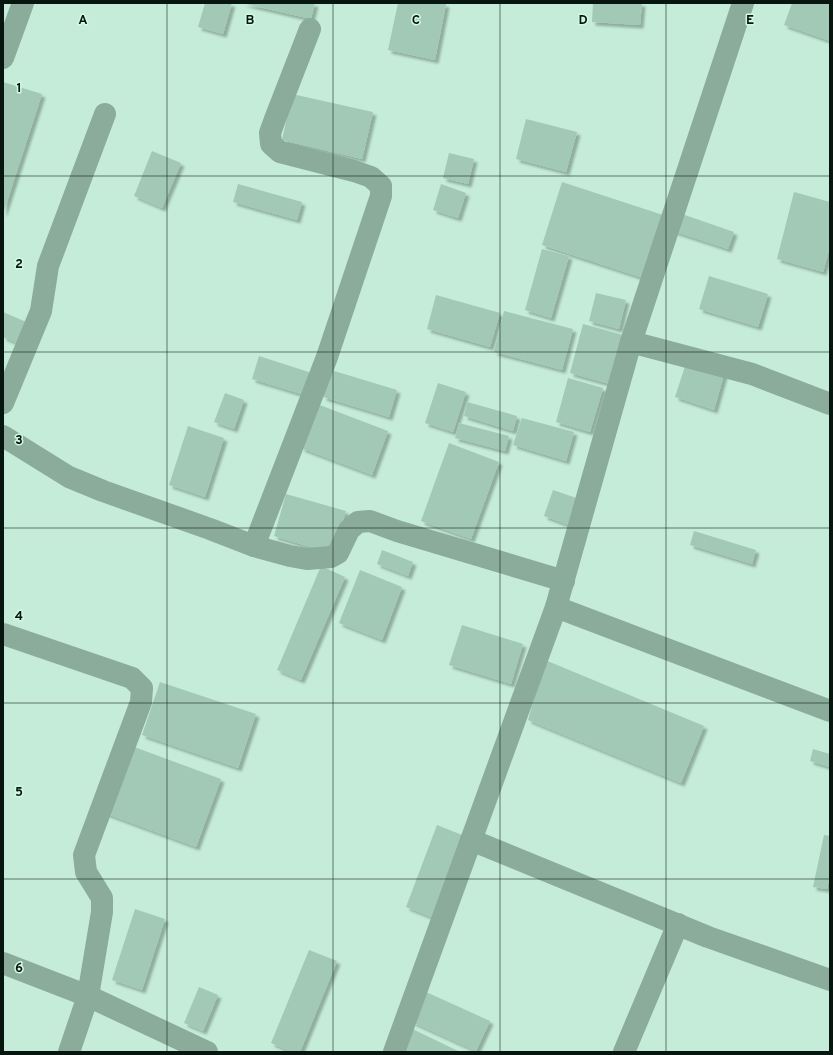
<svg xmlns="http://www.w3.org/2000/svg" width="833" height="1055" font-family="Overpass,sans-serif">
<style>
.building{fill:#a2c9b6;filter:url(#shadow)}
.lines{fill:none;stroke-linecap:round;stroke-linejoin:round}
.minor{stroke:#8bab9b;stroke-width:22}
.grid{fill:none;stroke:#081610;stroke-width:1;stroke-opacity:0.55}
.grid-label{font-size:13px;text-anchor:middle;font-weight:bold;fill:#081610;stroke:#d1f9e5;stroke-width:3;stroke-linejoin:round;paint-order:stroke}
</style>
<defs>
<filter id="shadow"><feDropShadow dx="3.5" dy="3.5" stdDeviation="1" flood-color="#0004"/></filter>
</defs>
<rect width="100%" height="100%" fill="#c4ecd8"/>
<g class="building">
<polygon points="205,3 232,3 223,34 198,27"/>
<polygon points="242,3 315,3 311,19"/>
<polygon points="398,3 440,3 446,4 435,60 388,50"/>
<polygon points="593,3 642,3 640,25 592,22"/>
<polygon points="792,3 830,3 830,41 784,25"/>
<polygon points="3,82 42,94 3,214"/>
<polygon points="292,94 373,112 362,159 282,140"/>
<polygon points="526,119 577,132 566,172 516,159"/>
<polygon points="152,151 181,163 162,208 134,196"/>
<polygon points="449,153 474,159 468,184 443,178"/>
<polygon points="562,182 663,215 643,278 542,245"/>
<polygon points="238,184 302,202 297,220 233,202"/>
<polygon points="441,184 466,193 458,218 433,210"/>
<polygon points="794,192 830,202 830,247 823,272 777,259"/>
<polygon points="679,213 734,232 728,249 673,231"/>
<polygon points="542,249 569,256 551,318 525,310"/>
<polygon points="709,276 768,294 758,327 699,309"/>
<polygon points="596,293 626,300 619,329 589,321"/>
<polygon points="436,295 500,313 490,347 427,329"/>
<polygon points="504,311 573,329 562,370 494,352"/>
<polygon points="3,312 33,325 24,346 3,337"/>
<polygon points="583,324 623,335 610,384 570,373"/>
<polygon points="259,356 318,375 311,397 252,379"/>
<polygon points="687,360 725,371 714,410 675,397"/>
<polygon points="331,370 397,390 389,417 323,397"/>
<polygon points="568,378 603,388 590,432 556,422"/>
<polygon points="438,383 466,392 453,432 425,423"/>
<polygon points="225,393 244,400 234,429 214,422"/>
<polygon points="467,402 517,416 513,431 464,416"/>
<polygon points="317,404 388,431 372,475 301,448"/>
<polygon points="522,418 574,432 566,461 513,445"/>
<polygon points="459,423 509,436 505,451 455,438"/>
<polygon points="188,426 224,438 205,497 169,485"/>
<polygon points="449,443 499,462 471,539 421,521"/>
<polygon points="553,490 588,502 580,529 544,516"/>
<polygon points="286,494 346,511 333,554 274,536"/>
<polygon points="694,531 756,550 752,564 690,545"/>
<polygon points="382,550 413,562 408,576 377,564"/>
<polygon points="321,566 345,577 301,680 277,670"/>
<polygon points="360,570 402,587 382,640 339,623"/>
<polygon points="462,625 523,644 511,684 449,665"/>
<polygon points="545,660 704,726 681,783 528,720"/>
<polygon points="160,682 256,714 238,768 142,735"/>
<polygon points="126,744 221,779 196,847 102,812"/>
<polygon points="813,749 830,754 830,767 810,761"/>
<polygon points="437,825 467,837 436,919 406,907"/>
<polygon points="824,835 830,836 830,874 827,889 813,887"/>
<polygon points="135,909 165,919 142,990 112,980"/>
<polygon points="309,950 337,961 300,1052 292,1052 271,1043"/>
<polygon points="199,987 218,995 203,1031 184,1023"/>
<polygon points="426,992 490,1021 476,1051 412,1022"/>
<polygon points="402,1024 460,1052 391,1052"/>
</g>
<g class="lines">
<g class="minor">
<polyline points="3,58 23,3"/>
<polyline points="631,342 752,374 830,404"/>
<polyline points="3,403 41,311 48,266 105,114"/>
<polyline points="3,436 69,477 103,491 210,529 254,546 290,556 307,559 331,557 338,553 349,530 358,522 370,521 397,531 564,581"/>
<polyline points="254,546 327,357 381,196 381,186 371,177 354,171 280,152 271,144 270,133 275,119 310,29"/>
<polyline points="556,607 830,711"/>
<polyline points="3,634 132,678 142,688 141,702 84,855 86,872 102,898 102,912 88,996 69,1052"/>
<polyline points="471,840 708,937 830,980"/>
<polyline points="3,963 88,996 207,1052"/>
<polyline points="394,1052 556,607 631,342 743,3"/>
<polyline points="624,1052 678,924"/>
</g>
</g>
<path class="grid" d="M 167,3 L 167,1052M 333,3 L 333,1052M 500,3 L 500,1052M 666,3 L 666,1052M 3,176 L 830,176M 3,352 L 830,352M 3,528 L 830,528M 3,703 L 830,703M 3,879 L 830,879"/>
<g class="grid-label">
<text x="83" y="24">A</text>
<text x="250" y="24">B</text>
<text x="416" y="24">C</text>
<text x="583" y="24">D</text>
<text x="750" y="24">E</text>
<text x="19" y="92">1</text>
<text x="19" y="268">2</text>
<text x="19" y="444">3</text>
<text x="19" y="620">4</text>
<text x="19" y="796">5</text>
<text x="19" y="972">6</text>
</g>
<rect width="833" height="1055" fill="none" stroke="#081610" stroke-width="8"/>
</svg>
